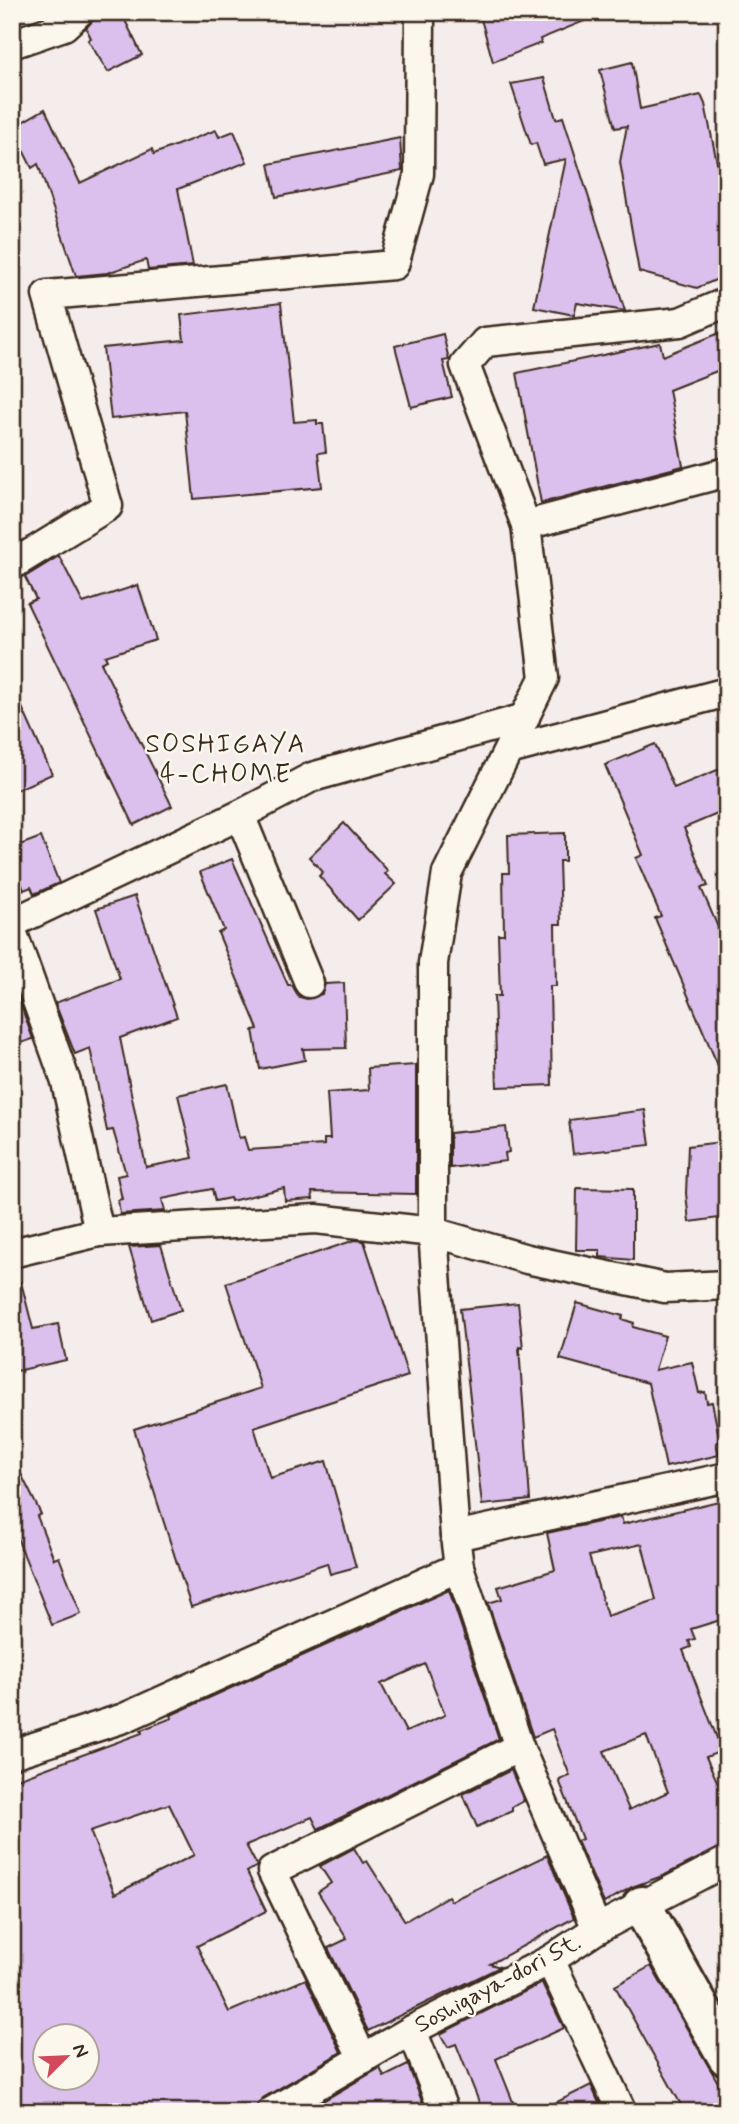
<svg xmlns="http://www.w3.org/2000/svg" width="739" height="2124" font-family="Mynerve,sans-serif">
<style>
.building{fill:#dbc0ee;stroke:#3b2a1e;stroke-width:2;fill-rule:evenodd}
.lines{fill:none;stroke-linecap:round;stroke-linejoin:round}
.street-casing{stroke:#3b2a1e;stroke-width:33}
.secondary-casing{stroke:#3b2a1e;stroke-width:44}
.street{stroke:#fbf7ec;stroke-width:28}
.secondary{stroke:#fbf7ec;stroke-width:38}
.labels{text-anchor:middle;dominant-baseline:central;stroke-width:5;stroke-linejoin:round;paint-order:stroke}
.street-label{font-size:24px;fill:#3b2a1e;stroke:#fbf7ec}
.neighbourhood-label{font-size:26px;letter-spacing:2px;fill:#3b2a1e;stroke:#fbf7ec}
</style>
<rect width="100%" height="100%" fill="#f5ecec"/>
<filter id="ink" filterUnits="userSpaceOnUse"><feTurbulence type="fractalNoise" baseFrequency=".0143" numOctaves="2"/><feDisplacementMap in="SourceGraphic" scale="14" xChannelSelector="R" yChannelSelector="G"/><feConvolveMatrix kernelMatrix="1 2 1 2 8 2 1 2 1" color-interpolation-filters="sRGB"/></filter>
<g filter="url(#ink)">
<g class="building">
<polygon points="106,12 121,12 142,55 108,72 88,40 91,38 86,28 95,18"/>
<polygon points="479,12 603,12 604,13 540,39 541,43 493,62"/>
<polygon points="632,62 640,109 701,95 705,104 722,187 718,189 727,209 727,275 697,288 639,272 620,162 627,126 615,128 600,70"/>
<polygon points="544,78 556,119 563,117 625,311 577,303 574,315 534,307 566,159 543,164 536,143 531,145 511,84"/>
<polygon points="45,109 80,183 152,149 154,154 216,130 219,137 234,131 247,162 178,189 193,266 148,270 146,260 107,273 76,276 38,164 32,168 12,128"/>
<polygon points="400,138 402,171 276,197 269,164"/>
<polygon points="281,303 294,422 317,420 317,424 323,424 326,452 318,453 322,487 194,499 185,411 111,419 103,348 184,340 181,315"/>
<polygon points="727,330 727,367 669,390 683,466 541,503 517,373 660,343 663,356"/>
<polygon points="443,334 449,360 443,361 452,397 411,407 395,346"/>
<polygon points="59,556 83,603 138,585 156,640 105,656 107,660 101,663 172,806 134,825 27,603 36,599 25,577"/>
<polygon points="12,685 52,774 12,792"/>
<polygon points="655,744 674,788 727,766 727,810 684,828 708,886 701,888 727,948 727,1087 655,918 661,916 636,858 643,855 605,765"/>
<polygon points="344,823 388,871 385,874 396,884 358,920 319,876 323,872 309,857"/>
<polygon points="565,833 565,861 559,861 561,924 555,924 556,986 550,986 552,1085 497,1087 494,996 500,996 498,934 504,934 503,873 509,873 508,835"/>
<polygon points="41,837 59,883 34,894 31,887 24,890 12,860 12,848"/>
<polygon points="232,859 288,985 292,985 299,997 307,999 322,994 325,984 344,983 346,1048 303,1049 305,1060 260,1069 253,1030 258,1029 218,933 224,930 200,872"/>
<polygon points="135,896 177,1017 120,1038 146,1167 193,1158 178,1095 227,1084 239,1138 244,1137 248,1150 324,1145 324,1139 330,1139 327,1093 369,1090 368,1068 416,1065 416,1194 312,1192 313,1199 285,1201 284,1188 231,1201 230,1198 215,1201 212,1189 162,1199 165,1211 120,1214 118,1200 122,1199 117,1176 126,1174 113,1130 107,1131 90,1048 75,1054 55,1003 120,979 96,909"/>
<polygon points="12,981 33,1039 12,1046"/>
<polygon points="645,1110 650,1145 573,1154 569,1120"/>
<polygon points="506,1127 509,1152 505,1153 506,1161 450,1168 450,1133"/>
<polygon points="721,1142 727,1217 689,1222 686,1193 688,1146"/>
<polygon points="577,1188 633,1189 633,1260 600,1257 600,1250 576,1250"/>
<polygon points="355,1240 364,1241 408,1376 254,1427 270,1478 326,1461 356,1567 330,1574 327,1563 191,1607 134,1429 261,1388 226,1283"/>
<polygon points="161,1245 181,1310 151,1320 129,1247"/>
<polygon points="21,1282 33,1329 58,1324 66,1360 12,1372 12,1284"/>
<polygon points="518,1303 523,1348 519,1347 530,1500 482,1505 460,1309"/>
<polygon points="577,1303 623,1316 622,1319 634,1323 633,1327 665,1336 655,1370 692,1362 699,1393 705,1392 707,1403 712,1402 720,1442 716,1443 719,1455 666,1467 648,1383 560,1359"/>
<polygon points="12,1456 41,1514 37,1516 54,1559 59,1557 81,1614 52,1625 12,1525"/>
<path d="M 727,1499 L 727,1618 L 691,1629 L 695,1639 L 689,1641 L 691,1647 L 683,1650 L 722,1751 L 706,1757 L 727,1803 L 727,1844 L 665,1875 L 632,1887 L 604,1903 L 577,1841 L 582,1839 L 559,1780 L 570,1776 L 552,1729 L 533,1737 L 488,1603 L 502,1599 L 498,1587 L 555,1570 L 547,1533 L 621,1517 L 623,1524 ZM 642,1544 L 656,1600 L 607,1616 L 589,1556 ZM 646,1735 L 668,1792 L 629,1810 L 604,1751 Z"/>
<path d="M 449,1590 L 499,1739 L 318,1829 L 312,1817 L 246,1845 L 257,1866 L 247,1872 L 266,1911 L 197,1946 L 229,2012 L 306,1979 L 341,2052 L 263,2098 L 254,2112 L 67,2112 L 64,2103 L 43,2112 L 12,2112 L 12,1781 L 142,1733 L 141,1730 L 172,1718 L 171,1715 ZM 425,1664 L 445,1715 L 406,1732 L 381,1684 ZM 169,1804 L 194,1855 L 115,1894 L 90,1831 ZM 46,2036 L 88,2036 L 88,2078 L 46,2078 Z"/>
<polygon points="511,1770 524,1801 512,1807 512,1811 477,1827 463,1794"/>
<polygon points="354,1848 363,1863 367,1861 405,1921 448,1896 451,1901 547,1855 574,1918 490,1964 500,1967 368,2031 328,1948 347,1939 318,1892 331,1883 320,1866"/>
<polygon points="651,1966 727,2098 727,2112 685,2112 615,1986"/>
<polygon points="542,1983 564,2028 496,2059 517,2112 483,2112 456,2044 448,2047 440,2034"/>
<polygon points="408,2065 426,2112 304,2112 380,2068 384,2077"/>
<polygon points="591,2085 603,2112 537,2112"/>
</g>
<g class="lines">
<g class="street-casing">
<g id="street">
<polyline points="12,44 64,26 79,12"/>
<polyline points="526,525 727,472"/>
<polyline points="12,565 108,506 47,295 394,265 419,174 420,12"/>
<polyline points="509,750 727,692"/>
<polyline points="240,815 309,983"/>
<polyline points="12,923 240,815 312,777 525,718"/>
<polyline points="12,931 66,1082 99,1232"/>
<polyline points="12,1253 99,1232 316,1219 433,1232 527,1259 665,1288 727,1285"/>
<polyline points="455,1536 727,1477"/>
<polyline points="12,1754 124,1718 459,1567"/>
<polyline points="597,1929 519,1747 459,1567 455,1536 433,1232 433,963 447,873 544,678 526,525 465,365 485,342 680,322 727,302"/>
<polyline points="550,1960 622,2112"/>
<polyline points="412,2030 444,2112"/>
<polyline points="363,2059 272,1871 519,1747"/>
<polyline points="271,2112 412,2030 550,1960 597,1929 727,1861"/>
</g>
</g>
<g class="secondary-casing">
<polyline id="secondary" points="642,1906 727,2056"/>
</g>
<use href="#street" class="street"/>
<use href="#secondary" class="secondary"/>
</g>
</g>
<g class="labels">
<g class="street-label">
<text transform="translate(498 1984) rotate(-28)">Soshigaya-dori St.</text>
</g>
<g class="neighbourhood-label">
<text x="226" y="745">SOSHIGAYA<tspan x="226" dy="30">4-CHOME</tspan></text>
</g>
</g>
<rect width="739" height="2124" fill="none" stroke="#fbf7ec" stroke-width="42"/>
<rect x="21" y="21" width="697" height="2082" fill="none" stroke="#3b2a1e" stroke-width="2.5" filter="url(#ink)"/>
<g transform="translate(66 2057) rotate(66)"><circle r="33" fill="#fbf7ec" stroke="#aea59a" stroke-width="2"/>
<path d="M0-5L12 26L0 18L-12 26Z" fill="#d1495b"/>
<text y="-10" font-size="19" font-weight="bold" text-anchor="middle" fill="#3b2a1e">N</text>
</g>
</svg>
